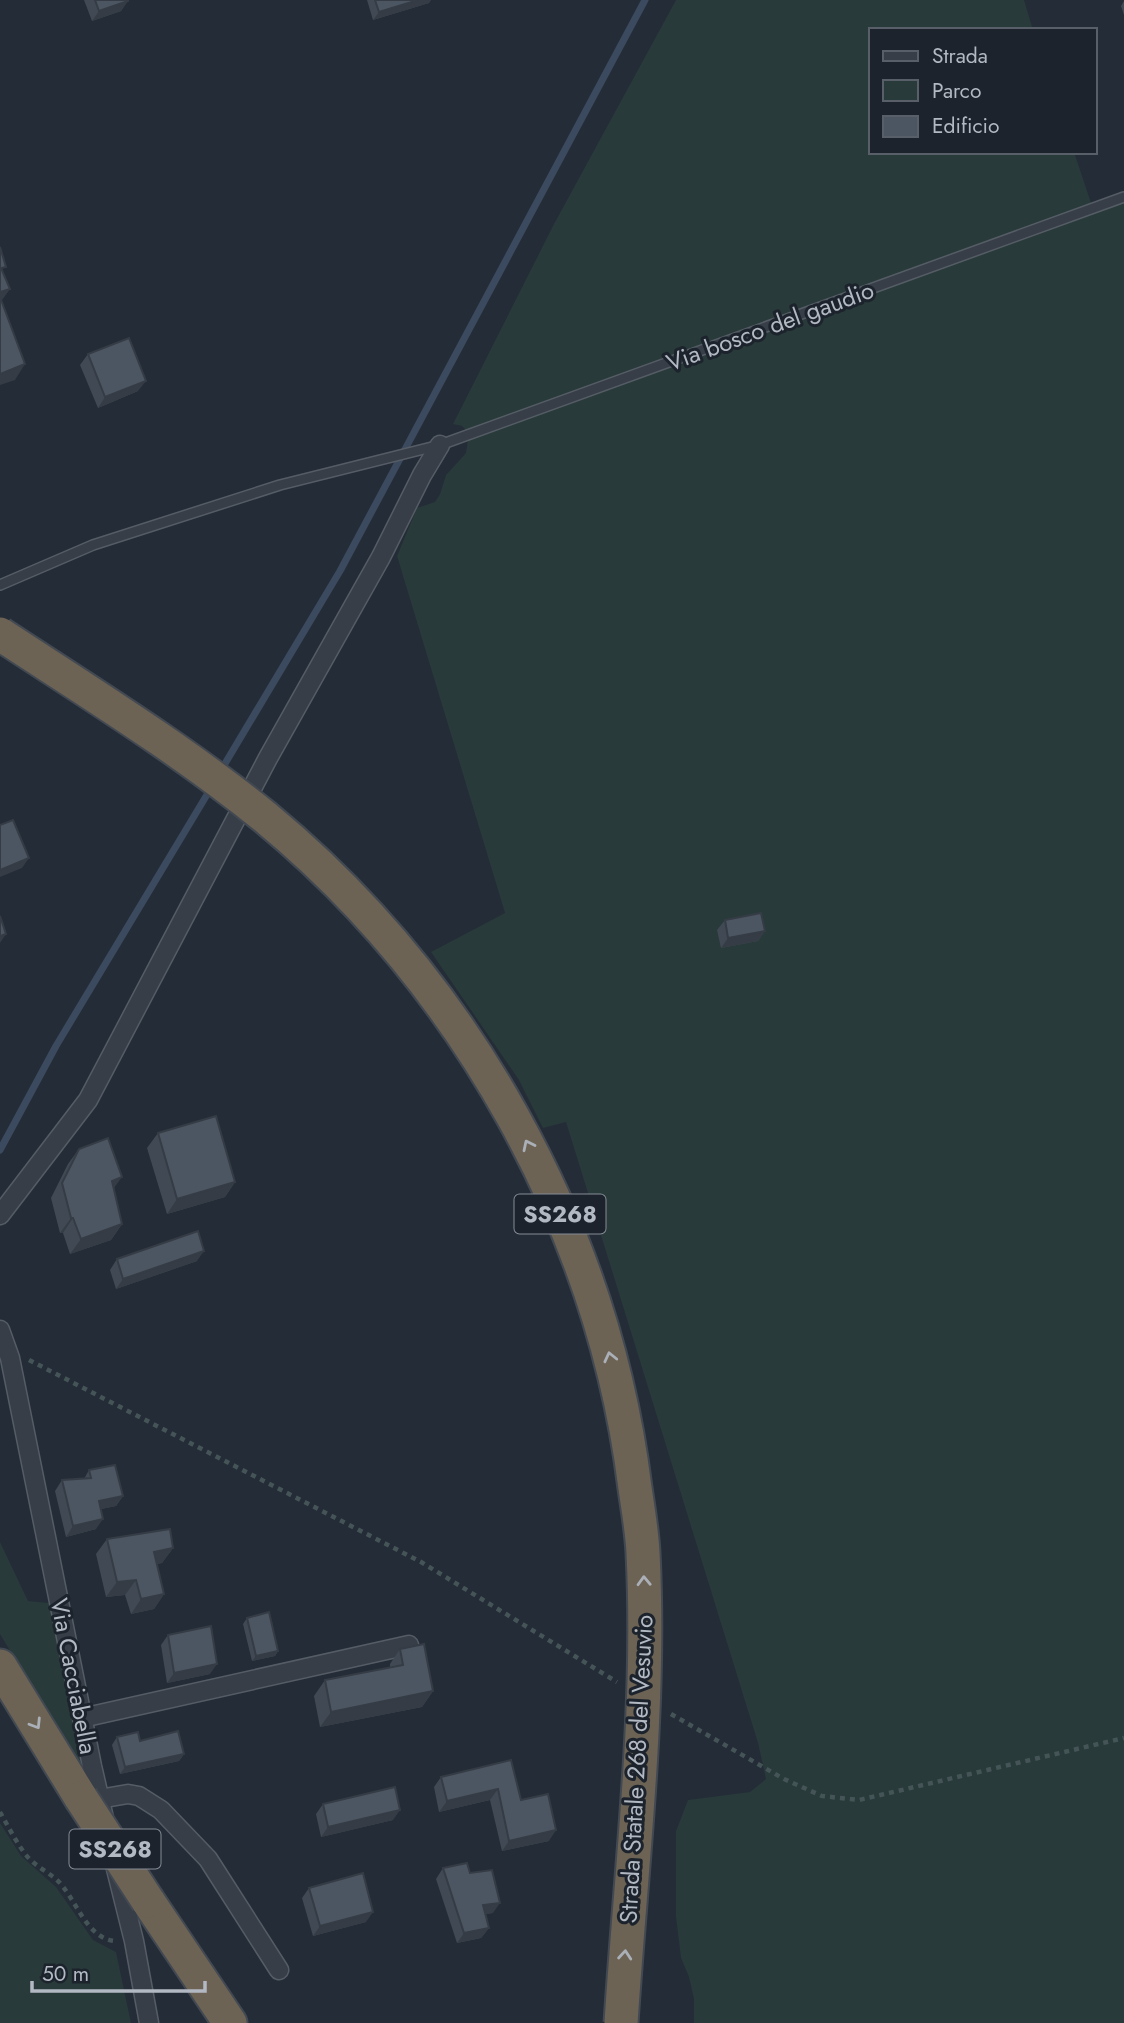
<svg xmlns="http://www.w3.org/2000/svg" width="1124" height="2023" font-family="Jost,sans-serif">
<style>
.green{fill:#283a3a}
.lines{fill:none;stroke-linecap:round;stroke-linejoin:round}
.stream{stroke:#3b4a5e;stroke-width:7}
.lane-casing{stroke:#555c65;stroke-width:12}
.street-casing{stroke:#555c65;stroke-width:21}
.highway-casing{stroke:#424952;stroke-width:37}
.path{stroke:#455557;stroke-width:4.5;stroke-dasharray:5 5;stroke-linecap:butt}
.lane{stroke:#373e47;stroke-width:9}
.street{stroke:#373e47;stroke-width:18}
.highway{stroke:#6c6355;stroke-width:33}
.highway-bridge-casing{stroke:#424952;stroke-width:37;stroke-linecap:butt}
.highway-bridge{stroke:#6c6355;stroke-width:33}
.wall{fill:#414a54}
.shaded-wall{fill:#353c45}
.building{fill:#4c5662;stroke:#353c45;stroke-width:2}
.oneway{stroke:#abb0b8}
.labels{text-anchor:middle;dominant-baseline:central;stroke-width:6;stroke-linejoin:round;paint-order:stroke}
.shield{fill:#1c232c;stroke:#858c96;stroke-width:2}
.shield-label{font-size:23px;font-weight:bold;fill:#b2b9c3}
.street-label{font-size:24px;fill:#b2b9c3;stroke:#1c232c}
</style>
<rect width="100%" height="100%" fill="#242c37"/>
<g class="green">
<polygon points="676,0 1024,0 1033,30 870,30 870,152 1074,152 1093,209 1124,198 1124,2023 694,2023 694,1999 689,1977 681,1958 676,1917 676,1831 688,1800 750,1792 766,1779 758,1743 566,1122 543,1128 519,1080 431,952 505,913 397,556 417,508 435,502 440,494 446,475 466,453 469,433 462,426 453,424 554,224"/>
<polygon points="0,1542 28,1601 49,1603 62,1650 90,1783 0,1634"/>
<polygon points="0,1823 21,1856 56,1887 93,1940 116,1952 131,2023 0,2023"/>
</g>
<g class="lines">
<g class="stream">
<polyline points="220,772 340,571 645,0"/>
<polyline points="0,1150 56,1046 211,788"/>
</g>
<g class="lane-casing">
<polyline id="lane" points="0,585 93,545 280,485 440,445 1124,197"/>
</g>
<g class="street-casing">
<g id="street">
<polyline points="0,1215 88,1100 268,758 381,557 422,475 440,445"/>
<polyline points="0,1330 10,1358 92,1766 104,1818"/>
<polyline points="82,1718 409,1645"/>
<polyline points="99,1799 128,1794 139,1796 161,1810 208,1859 279,1970"/>
<polyline points="116,1869 134,1941 149,2023"/>
</g>
</g>
<g class="highway-casing">
<g id="highway">
<polyline points="0,1666 81,1798"/>
<polyline points="148,1901 230,2023"/>
</g>
</g>
<g class="path">
<polyline points="29,1360 421,1562 617,1682"/>
<polyline points="671,1714 784,1779 822,1796 859,1800 1124,1738"/>
<path d="M 0,1812 C 8,1826 16,1842 26,1855 C 34,1865 46,1871 56,1879 C 76,1897 85,1938 115,1941"/>
</g>
<use href="#lane" class="lane"/>
<use href="#street" class="street"/>
<use href="#highway" class="highway"/>
<g class="highway-bridge-casing">
<g id="highway-bridge">
<path d="M 0,634 C 90,693 181,749 265,817 C 466,983 603,1229 635,1488 C 638,1509 642,1531 643,1553 C 651,1710 631,1867 621,2023"/>
<polyline points="81,1798 148,1901"/>
</g>
</g>
<use href="#highway-bridge" class="highway-bridge"/>
</g>
<g class="wall">
<polygon points="84,0 128,0 121,11 92,21"/>
<polygon points="367,0 431,0 429,3 373,20"/>
<polygon points="1124,1 1124,15 1121,6"/>
<polygon points="88,354 138,391 98,408 80,365"/>
<polygon points="725,920 765,931 758,941 721,948 717,930"/>
<polygon points="158,1133 235,1182 225,1197 167,1214 147,1148"/>
<polygon points="79,1149 114,1189 122,1224 111,1240 70,1254 63,1233 60,1233 51,1198 68,1164"/>
<polygon points="117,1259 197,1261 116,1289 110,1270"/>
<polygon points="89,1470 123,1496 116,1506 101,1509 96,1529 66,1537 55,1491 62,1480 84,1479"/>
<polygon points="107,1539 173,1548 162,1563 157,1564 164,1594 154,1609 131,1614 125,1595 106,1597 96,1554"/>
<polygon points="247,1618 278,1651 275,1656 252,1661 243,1624"/>
<polygon points="168,1635 210,1674 167,1683 161,1645"/>
<polygon points="400,1649 433,1691 422,1707 320,1727 314,1696 325,1680 390,1668 390,1664"/>
<polygon points="117,1737 140,1741 184,1754 179,1761 120,1774 112,1745"/>
<polygon points="511,1760 521,1800 549,1841 502,1851 490,1800 439,1812 434,1787 441,1777"/>
<polygon points="323,1804 393,1820 321,1837 316,1814"/>
<polygon points="443,1868 470,1873 493,1913 485,1914 489,1928 481,1938 457,1943 436,1879"/>
<polygon points="309,1888 366,1922 313,1936 302,1898"/>
</g>
<g class="shaded-wall">
<polygon points="418,0 431,0 429,3 373,20 379,12"/>
<polygon points="128,1 121,11 92,21 99,11"/>
<polygon points="10,289 0,303 0,292"/>
<polygon points="25,364 15,380 0,385 0,374"/>
<polygon points="146,381 138,391 98,408 105,397"/>
<polygon points="29,858 22,868 0,877 0,870"/>
<polygon points="765,931 758,941 721,948 728,938"/>
<polygon points="6,934 0,943 0,936"/>
<polygon points="122,1177 111,1192 112,1181"/>
<polygon points="235,1182 225,1197 167,1214 177,1199"/>
<polygon points="71,1218 73,1218 63,1233 60,1233"/>
<polygon points="122,1224 111,1240 70,1254 81,1239"/>
<polygon points="204,1251 197,1261 116,1289 123,1279"/>
<polygon points="123,1496 116,1506 92,1511 99,1501"/>
<polygon points="103,1519 96,1529 66,1537 73,1526"/>
<polygon points="173,1548 162,1563 143,1567 154,1552"/>
<polygon points="136,1580 125,1595 106,1597 117,1582"/>
<polygon points="164,1594 154,1609 131,1614 141,1599"/>
<polygon points="278,1651 275,1656 252,1661 256,1656"/>
<polygon points="217,1664 210,1674 167,1683 174,1673"/>
<polygon points="433,1691 422,1707 320,1727 331,1712"/>
<polygon points="184,1754 179,1761 120,1774 125,1767"/>
<polygon points="498,1789 490,1800 439,1812 447,1801"/>
<polygon points="400,1810 393,1820 321,1837 328,1827"/>
<polygon points="556,1830 549,1841 502,1851 509,1841"/>
<polygon points="500,1903 493,1913 476,1916 483,1905"/>
<polygon points="373,1912 366,1922 313,1936 320,1926"/>
<polygon points="489,1928 481,1938 457,1943 464,1933"/>
</g>
<g class="building">
<polygon points="95,0 128,0 128,1 99,11"/>
<polygon points="375,0 418,0 379,12"/>
<polygon points="0,247 6,267 1,268 10,289 0,292"/>
<polygon points="0,297 25,364 0,374"/>
<polygon points="129,338 146,381 105,397 88,354"/>
<polygon points="13,820 29,858 0,870 0,825"/>
<polygon points="761,913 765,931 728,938 725,920"/>
<polygon points="0,916 6,934 0,936"/>
<polygon points="216,1116 235,1182 177,1199 158,1133"/>
<polygon points="108,1138 122,1177 112,1181 122,1224 81,1239 73,1218 71,1218 62,1183 79,1149"/>
<polygon points="198,1231 204,1251 123,1279 117,1259"/>
<polygon points="115,1465 123,1496 99,1501 103,1519 73,1526 62,1480 91,1478 89,1470"/>
<polygon points="170,1529 173,1548 154,1552 164,1594 141,1599 136,1580 117,1582 107,1539"/>
<polygon points="269,1612 278,1651 256,1656 247,1618"/>
<polygon points="211,1626 217,1664 174,1673 168,1635"/>
<polygon points="424,1644 433,1691 331,1712 325,1680 403,1665 400,1649"/>
<polygon points="178,1731 184,1754 125,1767 117,1737 138,1732 140,1741"/>
<polygon points="511,1760 521,1800 548,1794 556,1830 509,1841 498,1789 447,1801 441,1777"/>
<polygon points="395,1787 400,1810 328,1827 323,1804"/>
<polygon points="467,1863 470,1873 492,1870 500,1903 483,1905 489,1928 464,1933 443,1868"/>
<polygon points="363,1873 373,1912 320,1926 309,1888"/>
</g>
<defs><path id="oneway-chevron" d="M-2-3.5L2.5 0L-2 3.5" fill="none" stroke-width="1.6" stroke-linecap="round" stroke-linejoin="round" transform="scale(1.75)"/></defs>
<g class="oneway">
<use href="#oneway-chevron" transform="translate(528 1145) rotate(-116)"/>
<use href="#oneway-chevron" transform="translate(610 1357) rotate(-103)"/>
<use href="#oneway-chevron" transform="translate(644 1581) rotate(-92)"/>
<use href="#oneway-chevron" transform="translate(36 1724) rotate(58)"/>
<use href="#oneway-chevron" transform="translate(625 1955) rotate(-85)"/>
</g>
<g class="labels">
<g class="shield">
<rect x="514.5" y="1194.5" width="91" height="39" rx="5"/>
<rect x="69.5" y="1829.5" width="91" height="39" rx="5"/>
</g>
<g class="shield-label">
<text x="560" y="1214">SS268</text>
<text x="115" y="1849">SS268</text>
</g>
<g class="street-label">
<text transform="translate(770 326) rotate(-20)">Via bosco del gaudio</text>
<text transform="translate(74 1676) rotate(79)">Via Cacciabella</text>
<text transform="translate(636 1769) rotate(-87)">Strada Statale 268 del Vesuvio</text>
</g>
</g>
<rect x="869" y="28" width="228" height="126" fill="#1c232c" stroke="#585f68" stroke-width="2"/>
<rect x="883" y="51" width="35" height="10" fill="#373e47" stroke="#585f68" stroke-width="2"/>
<text x="932" y="63" font-size="21" fill="#b2b9c3">Strada</text>
<rect x="883" y="80" width="35" height="21" fill="#283a3a" stroke="#585f68" stroke-width="2"/>
<text x="932" y="98" font-size="21" fill="#b2b9c3">Parco</text>
<rect x="883" y="116" width="35" height="21" fill="#4c5662" stroke="#585f68" stroke-width="2"/>
<text x="932" y="133" font-size="21" fill="#b2b9c3">Edificio</text>
<path d="M32 1981v10h173v-10" fill="none" stroke="#b2b9c3" stroke-width="3.5"/>
<text x="42" y="1981" font-size="21" fill="#b2b9c3" stroke="#1c232c" stroke-width="5" paint-order="stroke">50 m</text>
</svg>
